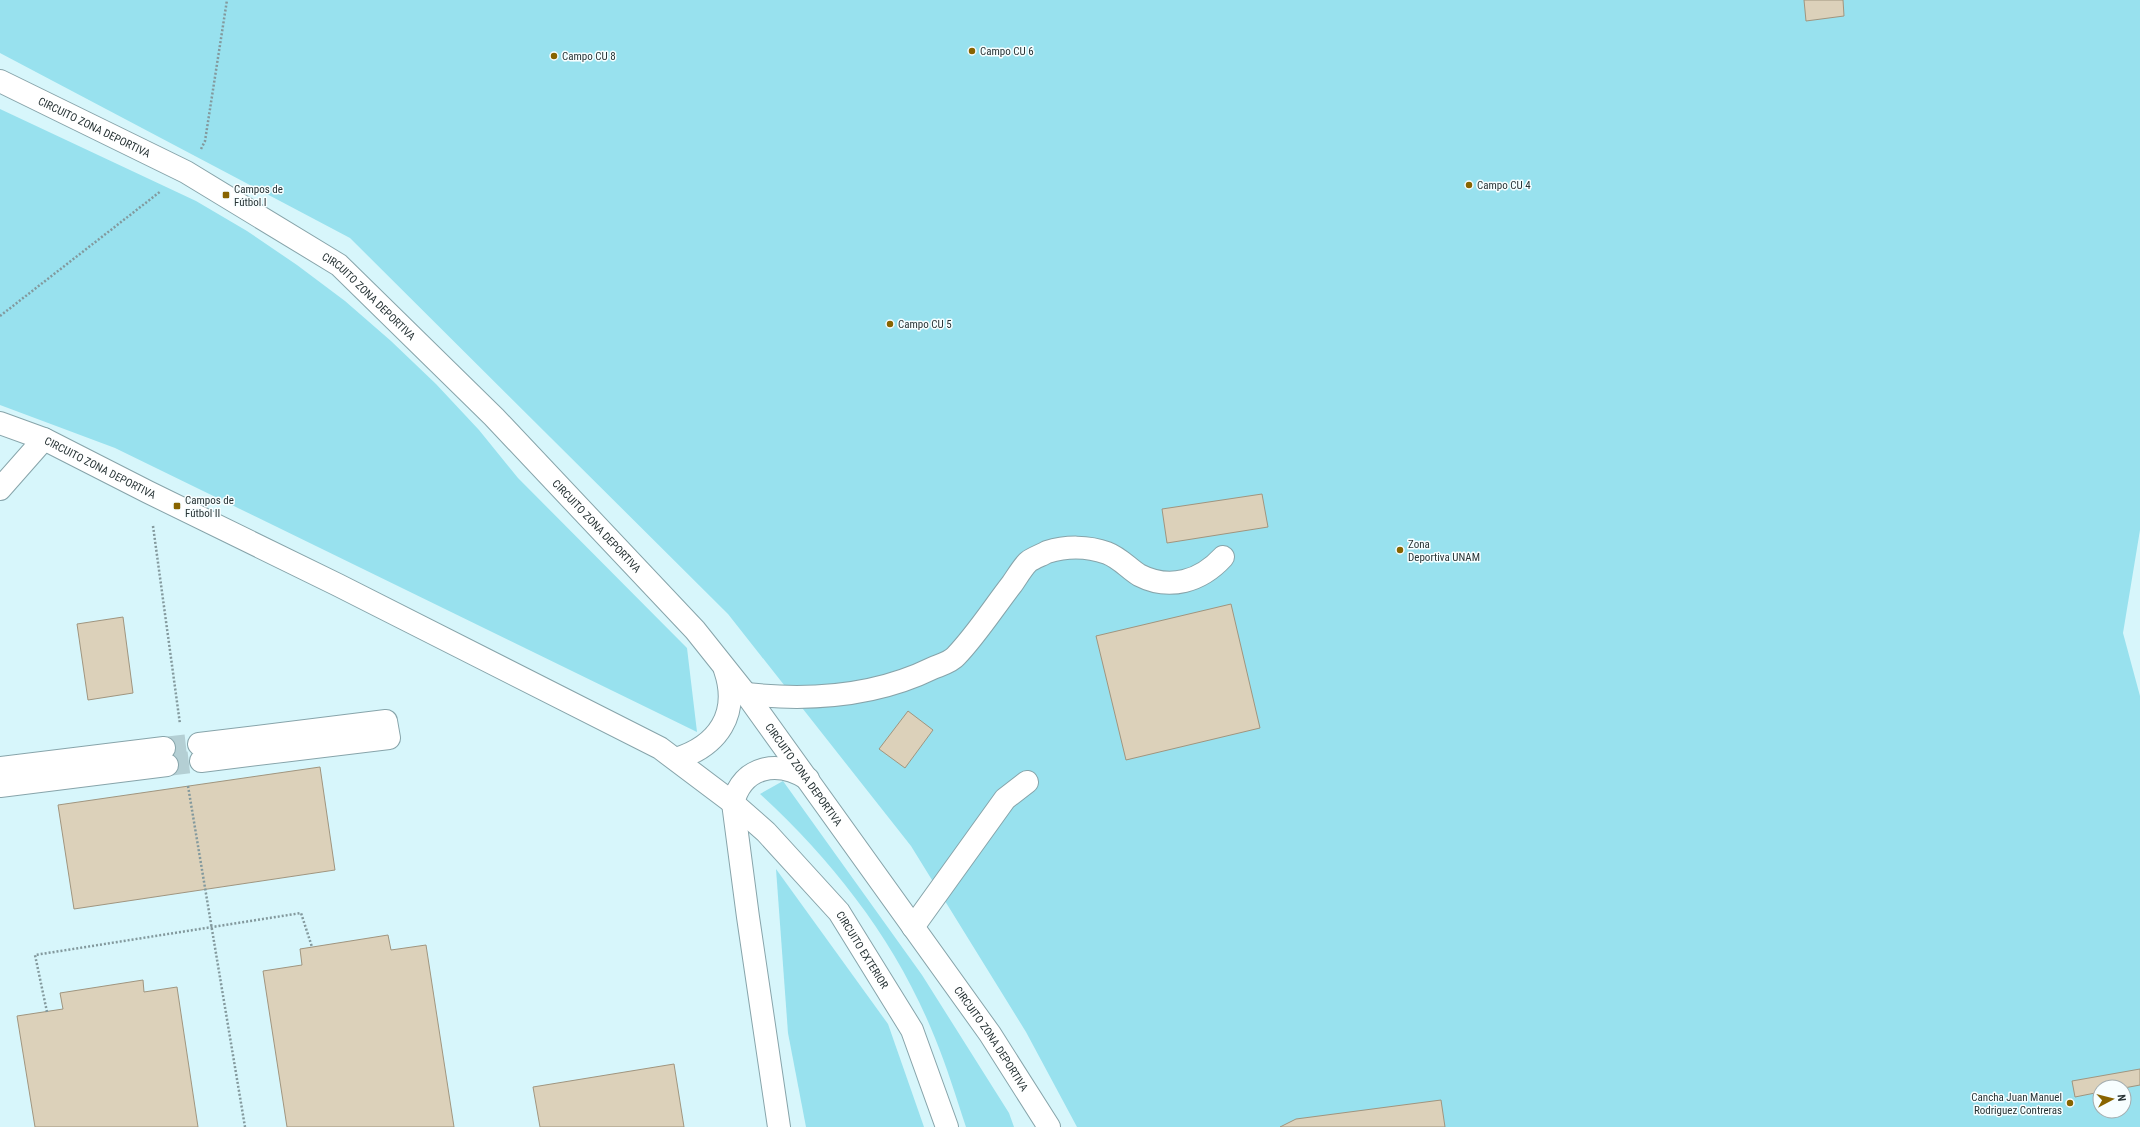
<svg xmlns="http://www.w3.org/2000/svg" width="2140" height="1127" font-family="'Roboto Condensed',sans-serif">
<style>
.green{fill:#98e1ee;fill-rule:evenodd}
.building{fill:#dcd1ba;stroke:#a0957f}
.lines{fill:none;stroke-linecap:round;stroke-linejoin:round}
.minor-tunnel{stroke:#b4cfd4;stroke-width:22;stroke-dasharray:22 11;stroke-linecap:butt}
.minor-casing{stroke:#87a4aa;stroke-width:24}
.path{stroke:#83999d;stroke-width:2.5;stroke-dasharray:2 2;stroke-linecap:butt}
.minor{stroke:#fff;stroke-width:22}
.poi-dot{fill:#886400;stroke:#f7feff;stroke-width:1.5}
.labels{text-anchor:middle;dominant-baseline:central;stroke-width:3;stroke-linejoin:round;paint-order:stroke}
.poi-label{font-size:11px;fill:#283436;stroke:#f7feff;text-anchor:start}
.street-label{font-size:11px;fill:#283436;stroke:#f7feff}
</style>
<rect width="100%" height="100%" fill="#d7f6fb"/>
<g class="green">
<path d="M 0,0 L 2140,0 L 2140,530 L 2123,633 L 2140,696 L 2140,1127 L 1077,1127 L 1026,1032 L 911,846 L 728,614 L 350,238 L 0,53 ZM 2100,1087 L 2124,1087 L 2124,1111 L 2100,1111 Z"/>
<polygon points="0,109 196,201 247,231 297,265 345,301 391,341 436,384 479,430 518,478 687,648 697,732 115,448 0,405"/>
<path d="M 783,781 L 922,975 L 1009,1113 L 1014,1127 L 966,1127 C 956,1097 947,1067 935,1038 C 897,943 835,863 760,794 Z"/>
<polygon points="776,869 888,1024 924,1127 806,1127 788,1033"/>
</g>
<g class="building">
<polygon points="1804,0 1843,0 1844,16 1806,21"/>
<polygon points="1262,494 1268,527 1167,543 1162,509"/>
<polygon points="1231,604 1260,728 1126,760 1096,636"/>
<polygon points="123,617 133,693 88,700 77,624"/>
<polygon points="908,711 933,730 905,768 879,749"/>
<polygon points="320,767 335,870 74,909 58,805"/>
<polygon points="388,935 391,950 426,945 454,1127 287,1127 263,971 302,965 300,949"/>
<polygon points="143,980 144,992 177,987 198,1127 35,1127 17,1016 63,1009 60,993"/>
<polygon points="674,1064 684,1127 540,1127 533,1087"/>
<polygon points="2140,1069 2140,1085 2124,1088 2100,1087 2100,1092 2075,1097 2072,1081"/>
<polygon points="1441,1100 1445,1127 1280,1127 1296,1119"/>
</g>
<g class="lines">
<g class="minor-tunnel">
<polyline points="164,748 199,744"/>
<polyline points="167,765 201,761"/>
</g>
<g class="minor-casing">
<g id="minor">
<path id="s1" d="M 0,81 L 186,172 L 339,265 L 494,417 L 695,630 L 746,694 L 990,1034 L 1049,1127"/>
<path id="s2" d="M 0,423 L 44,439 L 148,492 L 338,585 L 660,748 L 733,803 L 766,832 L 839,912 L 912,1030 L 947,1127"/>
<polyline points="0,489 44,439"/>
<path d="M 746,694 C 810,701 874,697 933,668 C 940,665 951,662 956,656 C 977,634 994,607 1012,584 C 1017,577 1022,568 1028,562 C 1033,558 1042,555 1047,552 C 1066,546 1088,546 1107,553 C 1120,558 1128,568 1139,575 C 1170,591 1201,581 1223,557"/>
<polyline points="199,744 386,721 389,738 201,761"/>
<path d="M 676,759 C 718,746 740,714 725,670"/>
<polyline points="0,768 164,748"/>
<polyline points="0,786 167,765"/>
<polyline points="913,927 1005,799 1027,782"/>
<path d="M 779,1127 L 748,917 L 733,803 C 743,765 778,760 808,779"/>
</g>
</g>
<g class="path">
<polyline points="201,149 205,141 227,0"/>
<polyline points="0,316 161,191"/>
<polyline points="153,526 180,724"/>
<polyline points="188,786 245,1127"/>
<polyline points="47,1012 35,955 301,913 312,947"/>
</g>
<use href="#minor" class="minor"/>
</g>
<g class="poi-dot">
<circle cx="972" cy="51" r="4"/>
<circle cx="554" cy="56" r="4"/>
<circle cx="1469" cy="185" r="4"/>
<rect x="222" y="191" width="8" height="8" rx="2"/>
<circle cx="890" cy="324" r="4"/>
<rect x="173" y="502" width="8" height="8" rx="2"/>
<circle cx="1400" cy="550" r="4"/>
<circle cx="2070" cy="1103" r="4"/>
</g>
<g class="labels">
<g class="poi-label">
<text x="980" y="51">Campo CU 6</text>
<text x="562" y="56">Campo CU 8</text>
<text x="1477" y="185">Campo CU 4</text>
<text x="234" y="189">Campos de<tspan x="234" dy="13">Fútbol I</tspan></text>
<text x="898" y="324">Campo CU 5</text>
<text x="185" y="500">Campos de<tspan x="185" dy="13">Fútbol II</tspan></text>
<text x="1408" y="544">Zona<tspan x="1408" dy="13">Deportiva UNAM</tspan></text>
<text x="2062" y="1097" text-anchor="end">Cancha Juan Manuel<tspan x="2062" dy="13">Rodriguez Contreras</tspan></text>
</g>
<g class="street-label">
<text stroke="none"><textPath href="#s1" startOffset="105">CIRCUITO ZONA DEPORTIVA</textPath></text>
<text stroke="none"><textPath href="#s1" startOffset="429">CIRCUITO ZONA DEPORTIVA</textPath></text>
<text stroke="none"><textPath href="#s2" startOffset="110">CIRCUITO ZONA DEPORTIVA</textPath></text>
<text stroke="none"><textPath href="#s1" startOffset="753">CIRCUITO ZONA DEPORTIVA</textPath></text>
<text stroke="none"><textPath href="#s1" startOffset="1077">CIRCUITO ZONA DEPORTIVA</textPath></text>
<text stroke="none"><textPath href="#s2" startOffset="1024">CIRCUITO EXTERIOR</textPath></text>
<text stroke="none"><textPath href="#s1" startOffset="1401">CIRCUITO ZONA DEPORTIVA</textPath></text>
</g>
</g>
<g transform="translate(2112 1099) rotate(83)"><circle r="19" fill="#f7feff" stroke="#a4adaf"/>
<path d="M0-3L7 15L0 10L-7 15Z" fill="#886400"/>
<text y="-6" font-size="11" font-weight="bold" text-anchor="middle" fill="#283436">N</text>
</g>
</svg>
